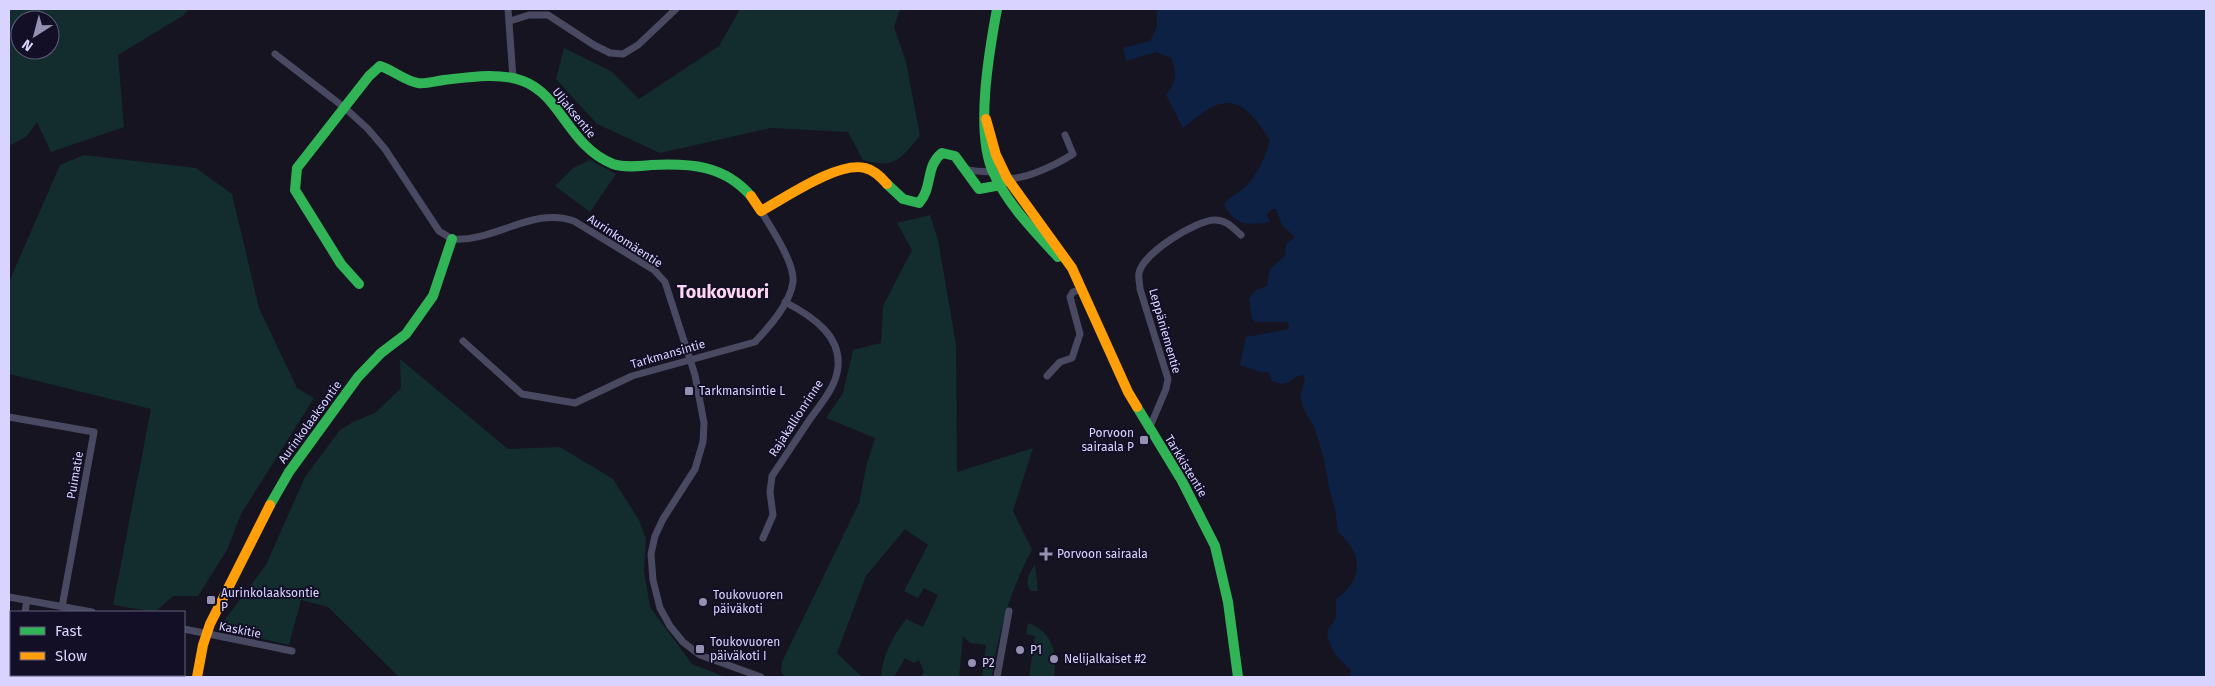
<svg xmlns="http://www.w3.org/2000/svg" width="2215" height="686" font-family="'Fira Sans',sans-serif">
<style>
.green{fill:#132c2d;fill-rule:evenodd}
.water{fill:#0d2144}
.lines{fill:none;stroke-linecap:round;stroke-linejoin:round}
.street{stroke:#4a4962;stroke-width:7}
.fast{stroke:#30b455;stroke-width:10}
.slow{stroke:#ff9f0a;stroke-width:10}
.poi-dot{fill:#9591b1;stroke:#130f26;stroke-width:2}
.labels{text-anchor:middle;dominant-baseline:central;stroke-width:4;stroke-linejoin:round;paint-order:stroke}
.street-label{font-size:12px;fill:#d9d4ff;stroke:#130f26}
.poi-label{font-size:12px;fill:#d9d4ff;stroke:#130f26;text-anchor:start}
.district-label{font-size:18px;font-weight:bold;fill:#ffd6f0;stroke:#130f26}
</style>
<rect width="100%" height="100%" fill="#161421"/>
<g class="green">
<path d="M 9,9 L 189,9 L 184,15 L 118,55 L 124,127 L 51,152 L 37,122 L 27,136 L 9,146 ZM 20,20 L 50,20 L 50,50 L 20,50 Z"/>
<path d="M 740,9 L 900,9 L 894,27 L 906,62 L 920,136 C 900,159 896,169 863,160 L 848,132 L 771,128 L 660,153 L 597,124 L 556,79 L 564,48 L 611,71 L 639,99 L 719,46 Z"/>
<polygon points="84,155 196,168 232,194 259,308 297,388 314,398 241,514 227,550 198,596 173,596 155,612 113,605 151,409 9,374 9,282 60,165"/>
<polygon points="590,160 616,174 590,212 555,186 573,168"/>
<path d="M 930,215 L 938,240 L 956,344 L 957,472 L 1033,448 L 1013,511 L 1032,550 C 1010,590 998,633 992,677 L 982,677 L 986,645 L 970,643 L 963,636 L 959,677 L 921,677 L 924,672 L 919,660 L 914,663 L 905,658 L 894,677 L 881,677 C 883,654 892,638 906,619 L 923,627 L 938,595 L 924,588 L 918,598 L 904,591 L 928,545 L 905,529 L 866,576 L 837,653 L 862,677 L 785,677 L 781,672 L 782,662 L 859,503 L 866,467 L 875,438 L 826,418 L 843,393 L 853,350 L 881,343 L 883,306 L 912,250 L 897,223 Z"/>
<polygon points="400,359 508,449 560,447 613,479 639,520 646,539 644,571 650,607 692,664 725,677 399,677 328,607 301,600 289,645 218,629 266,565 305,477 340,430 353,422 375,413 401,388"/>
<path d="M 1035,564 L 1038,591 L 1031,591 C 1023,582 1030,573 1035,564 Z"/>
<path d="M 1028,623 C 1052,631 1058,654 1054,677 L 1029,677 L 1035,636 L 1026,634 Z"/>
</g>
<path class="water" d="M 1153,9 L 2206,9 L 2206,677 L 1350,677 L 1351,670 C 1338,659 1329,649 1327,631 L 1336,618 L 1336,599 C 1364,579 1363,554 1338,532 L 1335,509 L 1329,488 L 1324,459 L 1314,426 L 1305,412 L 1300,397 L 1305,379 L 1303,375 C 1289,377 1290,389 1272,381 L 1268,372 L 1260,372 L 1240,365 L 1246,337 L 1289,329 L 1288,322 L 1256,322 L 1252,319 L 1249,299 L 1256,290 L 1267,286 L 1270,269 L 1285,256 L 1286,244 L 1295,237 L 1282,225 L 1276,209 L 1272,209 L 1267,214 L 1270,222 C 1247,225 1237,227 1224,205 C 1229,196 1236,195 1244,188 C 1258,175 1265,157 1270,140 C 1240,93 1224,93 1183,128 L 1166,95 C 1176,81 1178,73 1171,58 L 1156,52 L 1126,61 L 1123,48 L 1150,41 L 1157,27 L 1157,11 Z"/>
<g class="lines">
<g class="street">
<polyline points="508,9 513,78"/>
<polyline points="510,21 529,15 548,15 594,45 610,53 623,54 638,45 676,9"/>
<path d="M 275,54 L 345,108 L 368,129 L 385,149 L 439,231 L 452,239 C 493,243 533,206 574,221 L 654,270 L 665,282 L 695,375 L 704,423 L 703,442 L 695,469 L 663,519 L 655,536 L 651,554 L 653,580 L 660,608 L 670,626 L 683,642 L 700,655 L 761,677"/>
<path d="M 965,169 C 975,172 982,171 992,172 C 997,173 1002,178 1007,178 C 1024,181 1059,163 1073,154 L 1065,135"/>
<path d="M 463,341 L 522,394 L 575,403 L 632,376 L 755,342 C 769,327 790,304 793,282 C 795,263 771,228 761,211"/>
<polyline points="1047,376 1060,362 1072,358 1080,334 1070,297 1073,292 1082,289"/>
<polyline points="9,417 94,432 62,607"/>
<path d="M 1149,429 L 1166,389 L 1168,379 L 1140,289 C 1140,284 1138,278 1139,273 C 1143,253 1196,220 1215,220 C 1227,220 1233,228 1241,235"/>
<path d="M 763,538 L 773,515 L 770,492 L 772,476 C 784,458 796,440 808,422 C 818,407 833,391 837,373 C 845,337 812,316 785,302"/>
<polyline points="9,597 92,612"/>
<polyline points="25,612 27,600"/>
<polyline points="184,629 292,651"/>
<polyline points="13,677 13,675"/>
<polyline points="997,677 1009,611"/>
</g>
<g class="fast">
<path d="M 997,9 C 989,52 975,132 993,172 C 1008,205 1034,231 1058,257"/>
<path d="M 887,184 L 903,199 L 919,203 C 933,188 925,166 942,153 L 955,156 L 979,189 L 1001,185 L 1007,178"/>
<path d="M 359,284 L 341,264 L 295,190 L 297,168 L 369,76 L 380,66 C 393,70 405,81 418,83 C 426,84 436,81 444,80 C 469,77 499,72 523,81 C 561,95 569,147 613,164 C 625,168 639,166 651,165 C 690,163 724,165 751,196"/>
<polyline points="1137,407 1182,481 1215,546 1228,602 1238,677"/>
<polyline points="270,505 289,472 358,377 381,353 406,334 433,296 452,239"/>
</g>
<g class="slow">
<polyline points="986,119 996,155 1007,178 1072,268 1128,392 1137,407"/>
<path d="M 751,196 L 761,211 C 785,198 838,161 865,168 C 874,170 881,177 887,184"/>
<polyline points="197,677 203,645 210,624 270,505"/>
</g>
</g>
<g class="poi-dot">
<rect x="684" y="386" width="10" height="10" rx="2.5"/>
<rect x="1139" y="435" width="10" height="10" rx="2.5"/>
<path d="M1043.5 546.5h5v5h5v5h-5v5h-5v-5h-5v-5h5z"/>
<rect x="206" y="595" width="10" height="10" rx="2.5"/>
<circle cx="703" cy="602" r="5"/>
<rect x="695" y="644" width="10" height="10" rx="2.5"/>
<circle cx="1020" cy="650" r="5"/>
<circle cx="1054" cy="659" r="5"/>
<circle cx="972" cy="663" r="5"/>
</g>
<g class="labels">
<g class="street-label">
<text transform="translate(574 113) rotate(51)">Uljaksentie</text>
<text transform="translate(625 241) rotate(33)">Aurinkomäentie</text>
<text transform="translate(1165 331) rotate(74)">Leppäniementie</text>
<text transform="translate(668 354) rotate(-16)">Tarkmansintie</text>
<text transform="translate(796 418) rotate(-57)">Rajakallionrinne</text>
<text transform="translate(310 422) rotate(-54)">Aurinkolaaksontie</text>
<text transform="translate(1186 466) rotate(59)">Tarkkistentie</text>
<text transform="translate(75 475) rotate(-80)">Puimatie</text>
<text transform="translate(240 630) rotate(11)">Kaskitie</text>
</g>
<g class="poi-label">
<text x="699" y="391">Tarkmansintie L</text>
<text x="1134" y="433" text-anchor="end">Porvoon<tspan x="1134" dy="14">sairaala P</tspan></text>
<text x="1057" y="554">Porvoon sairaala</text>
<text x="221" y="593">Aurinkolaaksontie<tspan x="221" dy="14">P</tspan></text>
<text x="713" y="595">Toukovuoren<tspan x="713" dy="14">päiväkoti</tspan></text>
<text x="710" y="642">Toukovuoren<tspan x="710" dy="14">päiväkoti I</tspan></text>
<text x="1030" y="650">P1</text>
<text x="1064" y="659">Nelijalkaiset #2</text>
<text x="982" y="663">P2</text>
</g>
<g class="district-label">
<text x="723" y="292">Toukovuori</text>
</g>
</g>
<rect width="2215" height="686" fill="none" stroke="#d9d4ff" stroke-width="20"/>
<rect x="10" y="611" width="175" height="65" fill="#130f26" stroke="#625e7d"/>
<rect x="20" y="627" width="25" height="8" fill="#30b455" stroke="#625e7d"/>
<text x="55" y="636" font-size="15" fill="#d9d4ff">Fast</text>
<rect x="20" y="652" width="25" height="8" fill="#ff9f0a" stroke="#625e7d"/>
<text x="55" y="661" font-size="15" fill="#d9d4ff">Slow</text>
<g transform="translate(35 35) rotate(216)"><circle r="24" fill="#130f26" stroke="#625e7d"/>
<path d="M0-4L9 19L0 12L-9 19Z" fill="#9591b1"/>
<text y="-8" font-size="14" font-weight="bold" text-anchor="middle" fill="#d9d4ff">N</text>
</g>
</svg>
